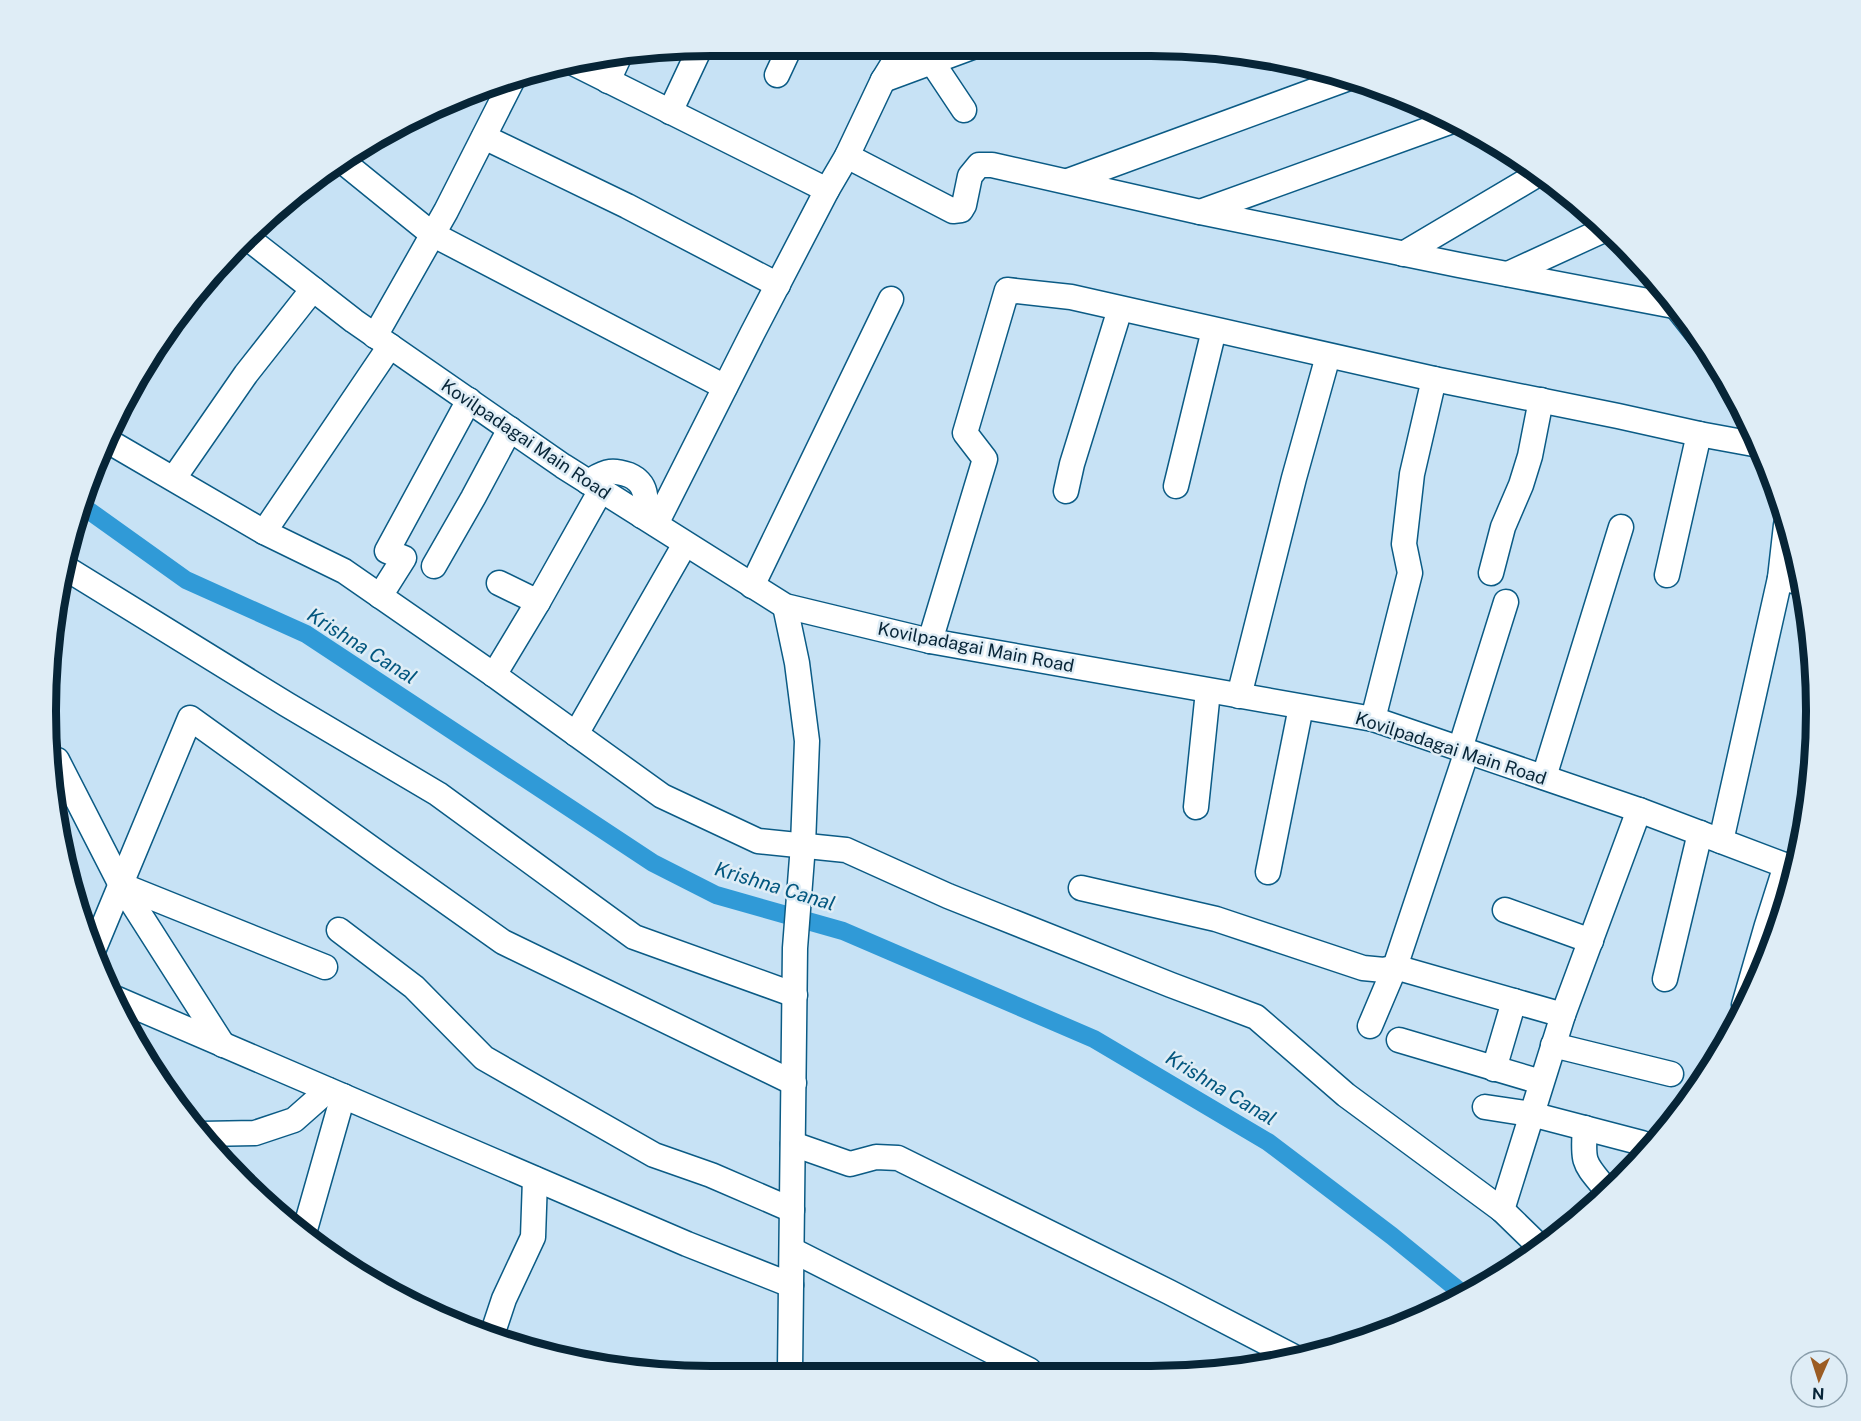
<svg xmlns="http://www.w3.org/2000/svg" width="1861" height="1421" font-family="'Public Sans',sans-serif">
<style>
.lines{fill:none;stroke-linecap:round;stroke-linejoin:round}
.canal{stroke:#309ad7;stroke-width:18}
.minor-casing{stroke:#0b5b85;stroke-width:27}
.minor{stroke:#fff;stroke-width:24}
.labels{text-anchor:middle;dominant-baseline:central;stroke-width:5;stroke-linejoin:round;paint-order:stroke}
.street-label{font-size:18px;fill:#072537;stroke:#dfedf6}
.water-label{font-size:20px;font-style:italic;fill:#02567e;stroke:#dfedf6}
.rim{fill:none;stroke:#072537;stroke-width:8}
</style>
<rect width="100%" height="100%" fill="#c7e2f5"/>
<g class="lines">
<polyline class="canal" points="81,505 186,580 306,634 653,863 716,895 843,931 1094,1039 1268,1142 1392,1236 1462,1293"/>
<g class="minor-casing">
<g id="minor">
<polyline points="920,51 932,62 964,110"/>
<polyline points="573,63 827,190"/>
<polyline points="777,75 791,45"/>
<polyline points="883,80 975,46"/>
<polyline points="608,81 619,57"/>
<polyline points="670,112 701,46"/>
<polyline points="484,137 627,206 778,285"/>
<polyline points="847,156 953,211 961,210 964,205 970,176 979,165 992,165 1200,212 1455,120"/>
<polyline points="342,161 432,234 725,387"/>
<polyline points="1068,181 1349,78"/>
<polyline points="1200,212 1459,265 1674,306"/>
<polyline points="245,236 354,321 563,466 785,606 930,641 1373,719 1639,810 1795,869"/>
<polyline points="1403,254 1540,173"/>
<polyline points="1508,274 1608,228"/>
<polyline points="1671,300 1705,343"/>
<polyline points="375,336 446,211 514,77"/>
<polyline points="108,441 264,532 344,571 494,675 662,796 758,841 846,850 948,896 1171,985 1256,1017 1346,1095 1502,1210 1540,1247"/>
<polyline points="174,478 246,374 313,289"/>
<path d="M 588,482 C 595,478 602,473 610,472 C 617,471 623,473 629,475 C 647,483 648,499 642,516"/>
<polyline points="1176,486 1214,330"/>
<polyline points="1066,491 1072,464 1120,309"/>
<polyline points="656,524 752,334 827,190 847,156 883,80 904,46"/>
<polyline points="264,532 390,346"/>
<polyline points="434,566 473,498 510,429"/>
<polyline points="64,567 286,704 438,794 634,937 795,995"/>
<polyline points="1491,573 1503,527 1521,485 1530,456 1541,400"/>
<polyline points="1667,575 1699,434"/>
<polyline points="1780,578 1803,583"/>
<polyline points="499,583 538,602 601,490"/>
<polyline points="752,586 891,299"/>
<polyline points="380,596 404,558 387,551 469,400"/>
<polyline points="785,606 797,663 807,741 803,845 795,948 790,1370"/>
<polyline points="930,641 985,459 965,433 1007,290 1071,297 1434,379 1618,416 1699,434 1759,445"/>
<polyline points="494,675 538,602"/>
<polyline points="1239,696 1294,478 1328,356"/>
<polyline points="1373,719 1410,573 1404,544 1412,474 1434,379"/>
<polyline points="576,734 685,544"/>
<polyline points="1460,749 1506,602"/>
<polyline points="48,757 57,760 121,885 223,1045"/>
<polyline points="1544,777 1621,527"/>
<polyline points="1196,807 1208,691"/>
<polyline points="1721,841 1780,578 1786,525"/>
<polyline points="1268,872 1301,707"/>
<polyline points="121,885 325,967"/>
<polyline points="1081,888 1216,919 1363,968 1384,970 1395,967 1563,1015"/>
<polyline points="1505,910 1591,941"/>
<polyline points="339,930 414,987 484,1058 654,1155 711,1175 792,1210"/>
<polyline points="93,951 190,718 386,859 503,942 794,1083"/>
<polyline points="1665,979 1700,833"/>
<polyline points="117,999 687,1244 791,1285"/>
<polyline points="1744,1005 1767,925 1786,865"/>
<polyline points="1370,1026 1395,967 1467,751"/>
<polyline points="1399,1040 1541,1082"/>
<polyline points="1553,1045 1671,1074"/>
<polyline points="1494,1069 1514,1001"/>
<polyline points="1485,1107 1531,1114 1642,1143"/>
<path d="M 1585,1128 C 1582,1166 1585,1163 1608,1192"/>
<polyline points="202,1134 255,1133 294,1120 328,1090"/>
<polyline points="793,1144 850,1164 876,1157 898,1158 1169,1292 1294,1357"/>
<polyline points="1502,1210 1563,1015 1639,810"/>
<polyline points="304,1233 343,1096"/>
<polyline points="792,1250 1029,1370"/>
<polyline points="492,1335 504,1299 533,1237 535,1179"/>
</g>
</g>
<use href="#minor" class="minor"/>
</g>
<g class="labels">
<g class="street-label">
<text transform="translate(526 439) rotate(34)">Kovilpadagai Main Road</text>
<text transform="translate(976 647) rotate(11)">Kovilpadagai Main Road</text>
<text transform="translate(1451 748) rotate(18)">Kovilpadagai Main Road</text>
</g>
<g class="water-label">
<text transform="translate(362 646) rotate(32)">Krishna Canal</text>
<text transform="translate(775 886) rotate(17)">Krishna Canal</text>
<text transform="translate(1221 1088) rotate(31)">Krishna Canal</text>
</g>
</g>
<path d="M0 0H1861V1421H0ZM711 56H1151A655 655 0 0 1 1806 711V711A655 655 0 0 1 1151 1366H711A655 655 0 0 1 56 711V711A655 655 0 0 1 711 56Z" fill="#dfedf6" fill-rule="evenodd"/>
<path class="rim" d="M711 56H1151A655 655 0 0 1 1806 711V711A655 655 0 0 1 1151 1366H711A655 655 0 0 1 56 711V711A655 655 0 0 1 711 56Z"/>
<g transform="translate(1819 1379) rotate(183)"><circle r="28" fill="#dfedf6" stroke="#899daa" stroke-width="1.5"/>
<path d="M0-4.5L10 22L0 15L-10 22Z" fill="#9b5c23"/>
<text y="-9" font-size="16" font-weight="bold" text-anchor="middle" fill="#072537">N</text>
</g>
</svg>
